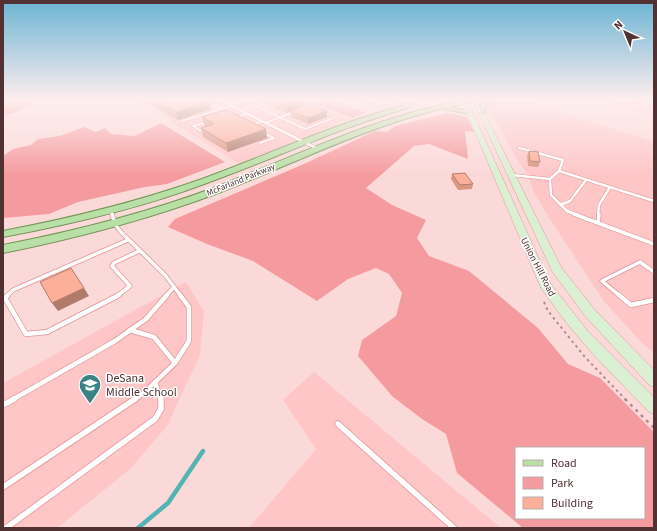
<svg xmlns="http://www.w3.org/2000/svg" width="657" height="531" font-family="'Source Sans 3',sans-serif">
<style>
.built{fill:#fec6c7}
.green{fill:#f59b9f;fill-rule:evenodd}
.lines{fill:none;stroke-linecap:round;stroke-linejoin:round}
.stream{stroke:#51b5b6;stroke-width:4.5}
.lane-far4-casing{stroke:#e49497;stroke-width:3}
.lane-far3-casing{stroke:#e49497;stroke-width:3.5}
.lane-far2-casing{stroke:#e49497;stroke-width:5}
.lane-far1-casing{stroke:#e49497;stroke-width:6}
.lane-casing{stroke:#e49497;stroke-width:7}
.street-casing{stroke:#e49497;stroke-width:1}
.secondary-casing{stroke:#e49497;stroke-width:1}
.primary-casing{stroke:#759457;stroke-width:2}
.path-far1{stroke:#ae8c8d;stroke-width:2;stroke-dasharray:2.5 3.5;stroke-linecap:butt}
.path{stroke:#ae8c8d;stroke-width:2.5;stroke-dasharray:3 4.5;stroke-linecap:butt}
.lane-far4{stroke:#fff;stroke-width:2}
.lane-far3{stroke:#fff;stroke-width:2.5}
.lane-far2{stroke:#fff;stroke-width:3.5}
.lane-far1{stroke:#fff;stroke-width:4.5}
.lane{stroke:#fff;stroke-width:5.5}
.street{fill:#fff;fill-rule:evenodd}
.secondary{fill:#dbefd3;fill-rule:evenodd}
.primary{fill:#b8dfa6;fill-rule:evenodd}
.wall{fill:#da9784}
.shaded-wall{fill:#b17b6b}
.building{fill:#fdb099;stroke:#b17b6b}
.labels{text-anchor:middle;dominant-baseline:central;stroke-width:3;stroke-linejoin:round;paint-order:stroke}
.far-street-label{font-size:9px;fill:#523133;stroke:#fff}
.street-label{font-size:10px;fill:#523133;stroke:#fff}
.near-poi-label{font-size:12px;fill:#523133;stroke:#fff;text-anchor:start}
</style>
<rect width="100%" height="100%" fill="#fcd9d9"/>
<g class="built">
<polygon points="135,100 302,100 350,119 240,164"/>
<polygon points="521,100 654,142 654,353 641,342 603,300 546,213 534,192 527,173 516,158 502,130 487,108 488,104 496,101"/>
<polygon points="600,100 654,100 654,117"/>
<polygon points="186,282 204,312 200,355 167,426 130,469 57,528 3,528 3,383"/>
<polygon points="314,372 501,528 249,528 316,449 283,400"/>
</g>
<g class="green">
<polygon points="3,100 32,100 33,104 16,112 3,116"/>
<polygon points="319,100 333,100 366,113 352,118 313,103"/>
<path d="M 448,113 L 467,117 L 474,132 L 465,131 L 468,159 L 429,144 L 414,146 L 366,188 L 392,205 L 426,220 L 417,238 L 429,256 L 469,271 L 538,328 L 568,364 L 600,378 L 654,432 L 654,528 L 523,528 L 457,473 L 446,434 L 422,419 L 392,396 L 358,356 L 362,340 L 396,316 L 402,293 L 389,274 L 376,268 L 348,279 L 317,301 L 253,261 L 207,244 L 168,227 L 175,219 L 304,164 L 375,131 L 387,132 L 395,126 ZM 516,448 L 644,448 L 644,518 L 516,518 Z"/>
<polygon points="161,123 225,162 167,184 145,187 78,202 49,214 3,218 3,156 13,149 31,145 38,139 60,136 84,127 96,132 105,128 111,134 135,136"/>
</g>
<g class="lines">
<polyline class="stream" points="138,528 168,503 203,451"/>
<g class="lane-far4-casing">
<g id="lane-far4">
<polyline points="203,100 222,109"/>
<polyline points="396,100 408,107"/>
<polyline points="229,105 242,101 240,100"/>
<polyline points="256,106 274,100"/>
<polyline points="364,110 395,100"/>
<polyline points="240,111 256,106 305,129 331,119"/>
<polyline points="235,117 247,114"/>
<polyline points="182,121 231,106"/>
<polyline points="265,123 294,112"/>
<polyline points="250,126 262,121"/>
<polyline points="201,131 193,126 208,122"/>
<polyline points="260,143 274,138 263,133"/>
<polyline points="519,148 531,151"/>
</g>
</g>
<g class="lane-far3-casing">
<g id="lane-far3">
<polyline points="527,150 563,160 559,171"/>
<polyline points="512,175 550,179 559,171 654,201"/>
<polyline points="550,179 551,195 567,211 577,215"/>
<polyline points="560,205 570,201 586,180"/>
<polyline points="111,211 112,215"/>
<polyline points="598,215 599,205 610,187"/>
</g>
</g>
<g class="lane-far2-casing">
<g id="lane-far2">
<polyline points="112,214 115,224 120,231 165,275 181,296"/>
<polyline points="574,214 654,244"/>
<polyline points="598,223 599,214"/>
<polyline points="7,296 13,290 128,240"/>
<polyline points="117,296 130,286 112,266 114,263 139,251"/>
<polyline points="166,296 174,287"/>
<polyline points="620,296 602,281 640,262 654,272"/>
</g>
</g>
<g class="lane-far1-casing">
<g id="lane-far1">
<polyline points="8,295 5,298 26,334 47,332 119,295"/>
<polyline points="619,295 631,305 654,300"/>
<polyline points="130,330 154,337 175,363"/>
<polyline points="155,382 161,400"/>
<polyline points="12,400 115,341 146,319 167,295"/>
<polyline points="134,400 145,392 175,363 189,341 189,307 180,295"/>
</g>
</g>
<g class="lane-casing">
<g id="lane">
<polyline points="3,405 14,399"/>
<polyline points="338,424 454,528"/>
<polyline points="3,487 135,399"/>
<polyline points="6,528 155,419 161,409 161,399"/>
</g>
</g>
<g class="street-casing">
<polygon id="street" points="217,100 223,100 321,149 317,150"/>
</g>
<g class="secondary-casing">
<g id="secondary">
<polygon points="471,100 475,100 485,114 561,267 594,309 654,370 654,387 649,385 585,316 552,271 479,114"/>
<polygon points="461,101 465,101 473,113 550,283 587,330 654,397 654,414 649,412 592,353 565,321 541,288 467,113 460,102"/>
</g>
</g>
<g class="primary-casing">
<g id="primary">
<path d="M 464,100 L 480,100 L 450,107 L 472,112 L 472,114 L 447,110 L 444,108 C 366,127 295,163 221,192 C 150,219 77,238 3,253 L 3,245 C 75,231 147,213 216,187 C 298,155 377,116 464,100 Z"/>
<polygon points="486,100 494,100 486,106 484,115 480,115 480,105"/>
<path d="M 409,104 L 411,105 L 411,107 C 341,127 276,158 207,183 C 141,208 72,224 3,237 L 3,231 C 71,218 137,202 202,179 C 271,154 337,122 409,104 Z"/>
</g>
</g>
<polyline class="path-far1" points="544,302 548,311 584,356 626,400"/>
<polyline class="path" points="625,399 654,428"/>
<use href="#lane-far4" class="lane-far4"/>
<use href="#lane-far3" class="lane-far3"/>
<use href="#lane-far2" class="lane-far2"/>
<use href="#lane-far1" class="lane-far1"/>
<use href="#lane" class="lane"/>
<use href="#street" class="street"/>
<use href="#secondary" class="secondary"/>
<use href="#primary" class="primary"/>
</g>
<g class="wall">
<polygon points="139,100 208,100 210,101 211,109 178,120 144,101 141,102"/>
<polygon points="267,100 303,100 303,106 327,111 327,117 308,124 291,117 291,111 287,113 268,105"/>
<polygon points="362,100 371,100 371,105"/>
<polygon points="623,100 646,100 634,104"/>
<polygon points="202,117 267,138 228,152 203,137 201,128 206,127 204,125"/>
<polygon points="529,151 540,162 538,167 528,166 527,156"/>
<polygon points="452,174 473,184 472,189 458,190 451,179"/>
</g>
<g class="shaded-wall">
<polygon points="301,100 303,100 303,107 291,111 287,113 286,105"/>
<polygon points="636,100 646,100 634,104"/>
<polygon points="210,101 211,109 178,120 176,112"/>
<polygon points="327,111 327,117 308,124 308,118"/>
<polygon points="266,129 267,138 228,152 226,143"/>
<polygon points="84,288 89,296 58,311 52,303"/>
</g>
<g class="building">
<polygon points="155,100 208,100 210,101 176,112"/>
<polygon points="274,100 301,100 286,105"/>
<polygon points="309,104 327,111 308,118 291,111"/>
<polygon points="226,110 266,129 226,143 201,128 214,124 202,117"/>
<polygon points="529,151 538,152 540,162 530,161"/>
<polygon points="465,173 473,184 460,185 452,174"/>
<polygon points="71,268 84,288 52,303 40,282"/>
</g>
<linearGradient id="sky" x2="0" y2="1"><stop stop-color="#6bb4d4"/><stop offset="0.57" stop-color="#feeeee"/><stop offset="1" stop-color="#feeeee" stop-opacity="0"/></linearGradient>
<rect width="657" height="175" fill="url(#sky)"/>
<defs>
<g id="school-pin" transform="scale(1.15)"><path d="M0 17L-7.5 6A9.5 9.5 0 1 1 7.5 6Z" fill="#3a8283" stroke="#fff"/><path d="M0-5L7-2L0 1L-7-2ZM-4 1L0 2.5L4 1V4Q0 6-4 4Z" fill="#fff"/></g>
</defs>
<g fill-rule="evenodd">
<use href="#school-pin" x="90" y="385"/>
</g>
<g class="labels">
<g class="far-street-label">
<text transform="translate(241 180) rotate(-22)">McFarland Parkway</text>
</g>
<g class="street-label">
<text transform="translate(538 267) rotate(63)">Union Hill Road</text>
</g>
<g class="near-poi-label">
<text x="106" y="378">DeSana<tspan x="106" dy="14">Middle School</tspan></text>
</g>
</g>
<rect width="657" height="531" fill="none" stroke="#523133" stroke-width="8"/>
<rect x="515" y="447" width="130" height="72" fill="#ffffff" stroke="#baadad"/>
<rect x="523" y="460" width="20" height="6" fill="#b8dfa6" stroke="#baadad"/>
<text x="551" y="467" font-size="12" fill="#523133">Road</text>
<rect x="523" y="477" width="20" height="12" fill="#f59b9f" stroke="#baadad"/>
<text x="551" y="487" font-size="12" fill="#523133">Park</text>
<rect x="523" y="497" width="20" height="12" fill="#fdb099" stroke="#baadad"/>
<text x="551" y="507" font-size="12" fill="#523133">Building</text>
<g transform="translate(625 32) rotate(316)" stroke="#ffffff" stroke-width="3" paint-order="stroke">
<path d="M0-3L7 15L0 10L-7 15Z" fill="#523133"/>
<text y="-6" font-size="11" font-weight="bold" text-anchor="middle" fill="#523133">N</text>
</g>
</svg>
